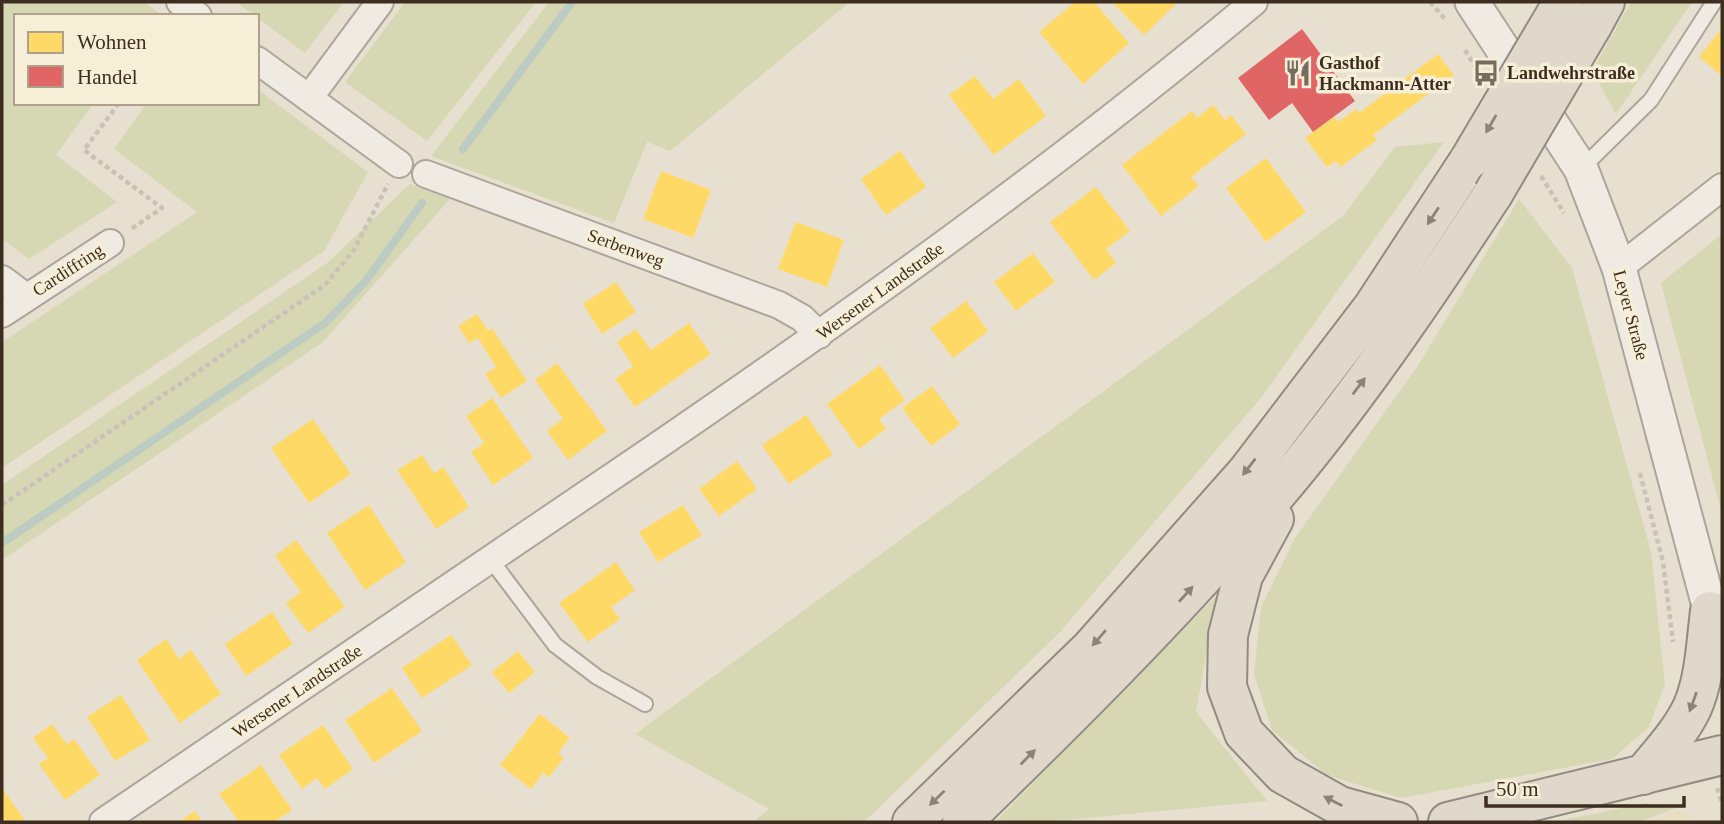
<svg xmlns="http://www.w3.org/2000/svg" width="1724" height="824" font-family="'Times New Roman',serif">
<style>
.farmland{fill:#e6dfc2}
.green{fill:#d6d7b3}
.homes{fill:#ffd966}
.shops{fill:#e06666}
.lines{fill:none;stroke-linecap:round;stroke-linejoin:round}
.stream{stroke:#bcccc2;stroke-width:8}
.service-casing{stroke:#ada599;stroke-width:18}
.minor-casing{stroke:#ada599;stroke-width:30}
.tertiary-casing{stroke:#ada599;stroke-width:37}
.trunk-casing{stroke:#928b80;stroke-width:42}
.path{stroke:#c8c2b9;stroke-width:4.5;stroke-dasharray:5 3.5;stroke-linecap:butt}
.service{stroke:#efebe3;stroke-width:14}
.minor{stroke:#efebe3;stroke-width:26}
.tertiary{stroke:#efebe3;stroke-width:33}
.trunk{stroke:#e0d9cb;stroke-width:38}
.trunk-bridge-casing{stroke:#928b80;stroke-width:42;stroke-linecap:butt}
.trunk-bridge{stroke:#e0d9cb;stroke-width:38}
.oneway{fill:#8e8476}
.labels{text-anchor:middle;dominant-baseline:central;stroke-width:7;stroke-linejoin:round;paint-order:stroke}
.poi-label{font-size:18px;font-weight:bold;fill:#3d2e20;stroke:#f7eed8;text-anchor:start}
.street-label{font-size:18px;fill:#3d2e20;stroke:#f7eed8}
</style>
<rect width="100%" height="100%" fill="#e7e0d1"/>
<polygon class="farmland" points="1680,810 1700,822 1648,822"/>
<g class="green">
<polygon points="2,2 144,2 160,14 16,16 16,103 94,103 56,155 117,202 29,259 2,239"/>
<polygon points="236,2 344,2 305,53"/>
<polygon points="405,2 536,2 427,141 345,82"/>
<polygon points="549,2 850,2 670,151 647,142 614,223 431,156"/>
<polygon points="1631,2 1692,2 1616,114 1592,71"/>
<polygon points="257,89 368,172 324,251 2,468 2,342 197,212 114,149 147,103 257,103"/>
<polygon points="1444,142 1261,398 1059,633 864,822 753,822 769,809 635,734 1343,216 1395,147"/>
<polygon points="410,184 450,199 322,343 2,560 2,485 327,263"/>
<polygon points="1519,199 1572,268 1651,552 1665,684 1649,727 1612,759 1401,798 1327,775 1272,730 1254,674 1261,607 1295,538 1417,367"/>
<polygon points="1722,234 1722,514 1661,283"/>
<polygon points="1217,595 1196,712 1267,801 1044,822 995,822"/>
<polygon points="1647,803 1676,808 1639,822 1553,822"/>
</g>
<g class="homes">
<polygon points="1075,2 1094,2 1129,43 1083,84 1039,32"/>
<polygon points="1112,2 1178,2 1144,35"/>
<polygon points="1722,28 1722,76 1699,57"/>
<polygon points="1438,54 1454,75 1373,135 1377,140 1340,167 1336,161 1327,167 1305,138 1334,117 1338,122 1356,109 1359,113"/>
<polygon points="975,76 993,99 1019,79 1046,116 994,155 949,95"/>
<polygon points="1213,105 1225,120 1231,115 1246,134 1191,177 1199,186 1161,216 1122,165 1192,111 1197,118"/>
<polygon points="900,151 926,187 886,215 861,179"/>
<polygon points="1266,158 1306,212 1266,242 1226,188"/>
<polygon points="661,171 711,190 693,238 643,219"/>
<polygon points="1096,187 1130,231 1106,249 1116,263 1094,280 1050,222"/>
<polygon points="796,222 844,240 827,287 778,269"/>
<polygon points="1033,253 1055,282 1016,311 994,282"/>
<polygon points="616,282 636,312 602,334 583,304"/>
<polygon points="966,301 988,331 953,358 930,328"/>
<polygon points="477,314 488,331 492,328 527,381 501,398 485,374 496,367 478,338 469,343 458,326"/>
<polygon points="689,323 711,354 635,407 615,379 633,366 617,342 636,329 651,350"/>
<polygon points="557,363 607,431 568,460 547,431 563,419 535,380"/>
<polygon points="880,365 905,400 879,419 886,429 859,449 827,404"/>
<polygon points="932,386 960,424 931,446 902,408"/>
<polygon points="492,398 533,458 493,485 471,452 484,443 466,416"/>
<polygon points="806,415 833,454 789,484 762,445"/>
<polygon points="313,419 351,474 309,503 271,448"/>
<polygon points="422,455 434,473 443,467 469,507 436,529 397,470"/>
<polygon points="737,461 757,489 719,516 699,489"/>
<polygon points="369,505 406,562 365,590 327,533"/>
<polygon points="683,505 702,535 658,562 639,532"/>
<polygon points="296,540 345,607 308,633 286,603 301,592 275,556"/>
<polygon points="616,562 635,590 611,607 620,619 588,642 559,603"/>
<polygon points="272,612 293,644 246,676 225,644"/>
<polygon points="451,635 472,665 422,698 402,668"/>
<polygon points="166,639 179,659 191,650 221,694 180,723 137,660"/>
<polygon points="518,651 535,672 509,693 492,672"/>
<polygon points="392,688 422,731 374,763 345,720"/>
<polygon points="121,695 150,740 115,761 87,717"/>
<polygon points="540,714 570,738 558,753 564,758 549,777 543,773 531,789 500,765"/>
<polygon points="52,724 67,744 74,739 100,775 65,800 39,764 48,758 33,738"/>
<polygon points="323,725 353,769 325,789 317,778 302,789 279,755"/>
<polygon points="261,765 292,810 274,822 239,822 219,794"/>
<polygon points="2,788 26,822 2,822"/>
<polygon points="195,811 202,822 179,822"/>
</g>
<polygon class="shops" points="1302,29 1355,101 1313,132 1292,103 1269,120 1238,78"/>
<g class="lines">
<g class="stream">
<polyline points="463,149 572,2"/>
<polyline points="2,543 325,323 366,281 422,203"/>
</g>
<g class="service-casing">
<g id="service">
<polyline points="1581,169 1651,100 1714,2"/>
<polyline points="491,560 555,645 597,677 645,704"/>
</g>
</g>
<g class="minor-casing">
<g id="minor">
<polyline points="180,2 198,16"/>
<polyline points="257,60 399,164"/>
<polyline points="309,98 380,2"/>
<polyline points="426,174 779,305 802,318 819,335"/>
<polyline points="1619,268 1722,187"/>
<polyline points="2,279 26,297"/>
<polyline points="2,314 110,243"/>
<path d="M 103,822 C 285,699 468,576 650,451 C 857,309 1061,164 1254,2"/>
</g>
</g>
<g class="tertiary-casing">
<polyline id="tertiary" points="1472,2 1581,169 1619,268 1717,636"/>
</g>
<g class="trunk-casing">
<g id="trunk">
<polyline points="1593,24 1605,2"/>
<polyline points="1274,519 1243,576 1228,635 1227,687 1244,733 1283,774 1340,806 1398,822"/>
<path d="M 1643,775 C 1660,754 1680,733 1692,708 C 1705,679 1706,643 1710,611"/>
<polyline points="912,822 1091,648 1247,472 1373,307 1470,159"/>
<path d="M 962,822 C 1067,720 1171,617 1266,506 C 1350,409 1423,301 1493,194"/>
<polyline points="1448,822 1722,755"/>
</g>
</g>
<g class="path">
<polyline points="1430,2 1445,19"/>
<polyline points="1465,50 1482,78"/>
<polyline points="119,103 84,150 162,208 131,229"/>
<polyline points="1541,176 1564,213"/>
<polyline points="1640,473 1663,562 1673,642"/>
<polyline points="2,505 325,285 354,250 388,184"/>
<polyline points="1717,788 1722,803"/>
</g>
<use href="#service" class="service"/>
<use href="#minor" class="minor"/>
<use href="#tertiary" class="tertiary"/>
<use href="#trunk" class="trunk"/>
<g class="trunk-bridge-casing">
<g id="trunk-bridge">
<polyline points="1470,159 1563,2"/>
<polyline points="1493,194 1593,24"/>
</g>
</g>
<use href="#trunk-bridge" class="trunk-bridge"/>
</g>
<defs><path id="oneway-solid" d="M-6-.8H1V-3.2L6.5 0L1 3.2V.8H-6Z" transform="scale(1.75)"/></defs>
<g class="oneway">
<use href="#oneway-solid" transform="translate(1491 124) rotate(120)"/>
<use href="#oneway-solid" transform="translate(1433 216) rotate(123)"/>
<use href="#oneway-solid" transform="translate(1359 386) rotate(-53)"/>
<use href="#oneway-solid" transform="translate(1249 467) rotate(128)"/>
<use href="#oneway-solid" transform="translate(1186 594) rotate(-48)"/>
<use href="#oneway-solid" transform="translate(1099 638) rotate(131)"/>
<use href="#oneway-solid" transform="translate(1693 702) rotate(110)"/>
<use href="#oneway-solid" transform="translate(1028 757) rotate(-45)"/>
<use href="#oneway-solid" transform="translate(937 798) rotate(136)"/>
<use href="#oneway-solid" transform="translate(1333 801) rotate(-153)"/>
</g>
<defs>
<g id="restaurant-bare" transform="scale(2.1)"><path d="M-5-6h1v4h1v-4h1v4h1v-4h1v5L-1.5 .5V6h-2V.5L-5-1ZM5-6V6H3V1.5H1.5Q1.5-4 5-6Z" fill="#786c5e" stroke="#f7eed8" stroke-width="2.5" paint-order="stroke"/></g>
<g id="bus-bare" transform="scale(2.1)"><path d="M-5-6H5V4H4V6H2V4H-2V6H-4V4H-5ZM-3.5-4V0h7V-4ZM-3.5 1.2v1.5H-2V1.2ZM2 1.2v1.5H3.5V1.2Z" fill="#786c5e" stroke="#f7eed8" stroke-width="2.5" paint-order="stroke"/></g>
</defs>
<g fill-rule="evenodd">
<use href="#restaurant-bare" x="1298" y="73"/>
<use href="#bus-bare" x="1486" y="73"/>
</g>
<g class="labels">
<g class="poi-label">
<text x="1319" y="63">Gasthof<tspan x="1319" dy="21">Hackmann-Atter</tspan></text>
<text x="1507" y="73">Landwehrstraße</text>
</g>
<g class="street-label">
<text transform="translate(626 248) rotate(20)">Serbenweg</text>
<text transform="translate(68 270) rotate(-33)">Cardiffring</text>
<text transform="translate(880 291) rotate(-36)">Wersener Landstraße</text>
<text transform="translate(1631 315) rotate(75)">Leyer Straße</text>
<text transform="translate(297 691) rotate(-34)">Wersener Landstraße</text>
</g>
</g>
<rect width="1724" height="824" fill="none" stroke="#3d2e20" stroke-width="7"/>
<rect x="14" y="14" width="245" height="91" fill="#f7eed8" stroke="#ada18e" stroke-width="2"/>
<rect x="28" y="32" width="35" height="21" fill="#ffd966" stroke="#ada18e" stroke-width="2"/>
<text x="77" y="49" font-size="21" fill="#3d2e20">Wohnen</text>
<rect x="28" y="66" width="35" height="21" fill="#e06666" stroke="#ada18e" stroke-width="2"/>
<text x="77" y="84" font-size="21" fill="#3d2e20">Handel</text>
<path d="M1486 796v10h198v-10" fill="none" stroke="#3d2e20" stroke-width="3.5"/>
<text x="1496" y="796" font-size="21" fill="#3d2e20" stroke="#f7eed8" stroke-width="5" paint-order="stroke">50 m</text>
</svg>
